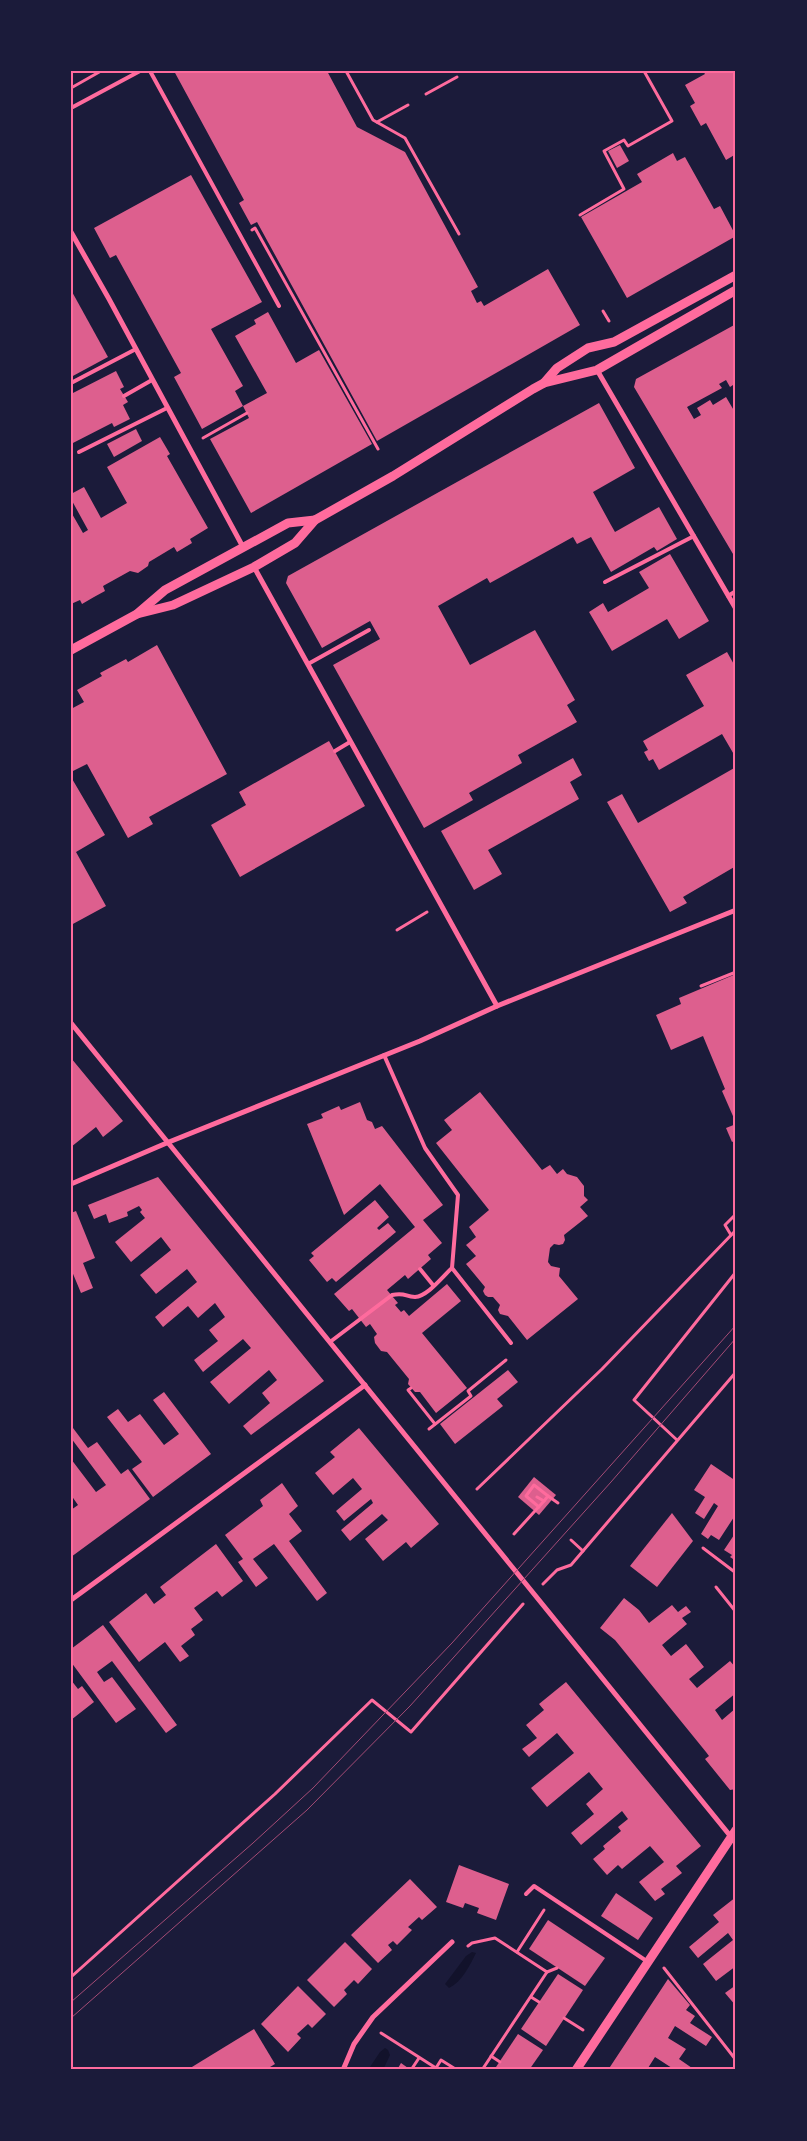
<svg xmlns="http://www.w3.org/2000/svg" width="807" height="2141" font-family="'PT Serif',serif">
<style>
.water{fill:#12122b}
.building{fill:#dd5f8e}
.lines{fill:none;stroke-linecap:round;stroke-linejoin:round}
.path{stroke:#ff6b9d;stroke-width:3}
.service{stroke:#ff6b9d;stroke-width:4}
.minor{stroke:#ff6b9d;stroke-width:5}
.tertiary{stroke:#ff6b9d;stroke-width:9}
.tram{stroke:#a44b75;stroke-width:1}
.neatline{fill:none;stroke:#ff6b9d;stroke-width:2}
</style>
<rect width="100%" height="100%" fill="#1b1b3a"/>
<g class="water">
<path d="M 472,1952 L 476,1953 C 470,1965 462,1982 449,1988 L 445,1984 L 466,1956 Z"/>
<polygon points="385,2048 388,2050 390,2055 383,2070 368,2070 380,2052"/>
</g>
<g class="building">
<polygon points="174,71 327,71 357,127 405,152 478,287 471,291 477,303 481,301 484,306 548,269 580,325 377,441 257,222 251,225 239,203 244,200"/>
<polygon points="703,71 736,71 736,154 726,160 706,123 701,126 690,106 695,103 685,85 705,74"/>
<polygon points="620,145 629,161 617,168 608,151"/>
<polygon points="673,153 677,161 685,157 714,209 720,206 736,236 627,298 581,217 642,182 637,174"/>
<polygon points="191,175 262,302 211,329 243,386 235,391 243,406 202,429 174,377 181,373 116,255 110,258 94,228"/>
<polygon points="71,290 108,357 71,377"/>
<polygon points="268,312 296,363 319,350 372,444 251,513 210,439 249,418 243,406 267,393 235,336 256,324 254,320"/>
<polygon points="736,324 736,383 730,387 726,380 719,384 722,388 687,407 694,419 701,415 697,408 710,400 713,405 726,397 736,414 736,559 634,387 636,379"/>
<polygon points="116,371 124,387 120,389 128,402 123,405 130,419 114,427 112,423 71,444 71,394"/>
<polygon points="599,403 635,468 593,492 611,525 615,532 659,507 677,539 657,551 654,547 611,572 591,537 577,544 573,537 490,583 487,578 438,606 470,665 535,630 575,700 567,705 577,722 518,755 522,763 469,793 473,800 424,828 333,665 380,639 370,621 322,648 286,583 288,576"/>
<polygon points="136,429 142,441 114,457 107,444"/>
<polygon points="160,437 170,454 167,456 208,528 190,539 192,543 177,552 174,547 149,562 148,566 138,573 130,571 103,586 105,591 94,597 82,604 80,600 71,604 71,512 83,533 88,530 71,499 71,494 84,487 101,518 127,503 107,467"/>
<polygon points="670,554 709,621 679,639 667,619 612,651 589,612 603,603 608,612 649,588 639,572"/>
<polygon points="157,645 227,774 149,817 153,824 128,838 87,764 71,772 71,709 84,702 77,690 102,676 100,673 126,659 128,662"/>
<polygon points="727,652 736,668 736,758 722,734 659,770 653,759 649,761 644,752 648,750 643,741 704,706 686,675"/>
<polygon points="329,741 365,806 240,877 211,825 246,805 239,792"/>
<polygon points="573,758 582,775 570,782 579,799 488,850 502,874 474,890 441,831"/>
<polygon points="736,767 736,866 683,897 687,903 670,912 607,802 622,794 638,823"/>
<polygon points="71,777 105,835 76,852 106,906 71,925"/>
<polygon points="736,974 736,1123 722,1091 725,1089 703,1036 671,1050 656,1015 681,1004 679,998"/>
<polygon points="71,1058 123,1121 103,1137 96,1127 71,1147"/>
<polygon points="480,1092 542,1170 550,1165 557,1174 563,1169 567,1174 577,1177 584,1186 584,1196 588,1200 580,1207 588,1216 564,1235 565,1240 563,1244 559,1245 554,1244 550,1248 548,1262 551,1266 560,1268 559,1276 578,1299 527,1340 508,1316 500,1314 498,1310 500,1305 493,1297 488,1297 485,1295 483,1291 485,1287 466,1264 476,1256 466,1245 476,1237 469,1227 489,1210 436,1143 452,1130 444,1120"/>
<polygon points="360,1102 367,1120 372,1122 375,1129 382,1126 443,1205 423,1220 442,1243 428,1255 431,1259 408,1279 405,1275 387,1290 398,1303 395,1305 401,1312 404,1310 409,1316 447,1284 461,1301 422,1333 467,1388 436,1413 420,1392 415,1392 408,1384 409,1379 387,1352 381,1351 375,1343 374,1337 377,1334 370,1324 366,1327 352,1309 349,1311 334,1294 415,1227 380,1184 344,1215 307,1124 323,1118 321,1114 339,1106 341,1110"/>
<polygon points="736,1124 736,1140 732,1142 726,1128"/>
<polygon points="158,1177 324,1381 251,1435 243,1426 270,1403 262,1393 277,1380 269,1370 229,1404 210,1382 251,1348 243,1339 203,1372 194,1360 218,1341 209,1330 225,1317 215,1303 198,1318 188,1306 163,1327 155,1317 197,1282 187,1269 156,1294 140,1275 171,1250 161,1237 131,1262 115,1242 145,1218 140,1212 142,1210 139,1206 127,1212 128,1216 109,1223 106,1214 94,1219 88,1205"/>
<polygon points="375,1200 389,1217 377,1228 379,1230 388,1223 396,1232 336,1282 332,1278 327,1282 309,1260 314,1256 311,1253"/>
<polygon points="76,1211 95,1258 83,1263 93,1288 81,1293 71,1269 71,1213"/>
<polygon points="508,1370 518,1382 497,1399 503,1406 455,1444 440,1424"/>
<polygon points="164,1392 211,1454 153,1497 132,1469 142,1462 107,1417 118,1409 128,1422 140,1414 164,1445 179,1434 153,1400"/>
<polygon points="73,1428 88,1448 97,1442 121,1474 128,1469 150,1499 71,1557 71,1510 78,1505 71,1495 71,1459 96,1492 106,1485 71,1438 71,1430"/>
<polygon points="359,1428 439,1524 411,1548 406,1542 383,1561 365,1539 388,1520 382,1514 350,1541 341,1530 373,1503 371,1499 344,1521 336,1511 362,1489 353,1478 333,1495 315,1473 335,1457 330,1452"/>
<polygon points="711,1464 736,1481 736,1518 734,1517 719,1540 711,1535 708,1539 701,1534 718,1506 714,1503 704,1519 695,1513 705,1497 694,1490"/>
<polygon points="534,1477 556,1495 539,1515 518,1497"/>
<polygon points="282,1483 298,1506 289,1514 302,1531 289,1541 327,1593 317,1601 274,1544 253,1559 268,1578 256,1587 238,1562 243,1559 225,1535 263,1506 260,1500"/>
<polygon points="672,1513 693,1541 657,1587 630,1566"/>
<polygon points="736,1532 736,1561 730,1557 732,1555 724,1550"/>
<polygon points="216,1544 243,1581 222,1597 217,1591 194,1608 203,1620 191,1629 195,1635 181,1646 189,1656 180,1662 165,1642 139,1662 109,1622 146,1593 154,1604 166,1595 160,1587"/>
<polygon points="624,1598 639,1610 649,1623 672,1605 678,1612 686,1606 691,1612 682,1618 687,1624 662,1645 671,1656 686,1644 704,1667 689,1679 697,1688 730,1661 736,1668 736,1693 715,1710 722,1720 736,1708 736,1789 730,1790 705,1759 709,1756 706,1752 615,1640 600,1628"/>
<polygon points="103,1625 177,1725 166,1733 112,1661 97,1672 104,1682 112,1677 136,1709 116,1723 71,1662 71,1649"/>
<polygon points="71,1680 78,1689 82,1686 94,1702 71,1720"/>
<polygon points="566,1682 701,1846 676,1866 682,1873 661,1889 665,1894 655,1901 639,1882 664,1862 650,1846 622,1869 618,1865 607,1875 593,1859 605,1849 603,1846 621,1831 618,1827 628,1819 622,1811 581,1845 571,1833 594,1814 586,1804 603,1789 589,1772 547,1807 531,1788 574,1753 557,1733 529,1757 522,1749 537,1738 526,1725 544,1710 539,1704"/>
<polygon points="459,1865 509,1884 496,1920 477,1913 479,1908 465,1903 463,1908 446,1902"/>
<polygon points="410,1879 437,1907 422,1920 419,1917 408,1927 412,1930 397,1945 393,1941 388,1945 392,1950 378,1963 351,1935"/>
<polygon points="616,1893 653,1918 638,1940 601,1916"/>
<polygon points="736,1897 736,1966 716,1981 703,1964 733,1940 728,1933 698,1958 689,1947 719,1922 713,1915"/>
<polygon points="548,1920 605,1958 585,1986 529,1949"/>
<polygon points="345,1942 372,1969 358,1984 354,1980 344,1990 347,1994 334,2007 307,1980"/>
<polygon points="558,1974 583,1990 546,2046 521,2029"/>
<polygon points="668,1979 690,2005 686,2010 695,2016 690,2023 712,2037 706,2046 675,2026 668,2038 686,2049 679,2059 692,2068 691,2070 675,2070 655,2057 648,2068 651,2070 608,2070"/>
<polygon points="736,1985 736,2006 725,1993"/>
<polygon points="298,1986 326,2014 312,2028 308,2024 297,2034 301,2038 288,2052 261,2024"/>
<polygon points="254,2029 275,2064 265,2070 187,2070"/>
<polygon points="518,2034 543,2050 529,2070 494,2070"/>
<polygon points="401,2063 408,2068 411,2070 397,2070"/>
</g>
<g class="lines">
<g class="path">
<polyline points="346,71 373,120 405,138 459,234"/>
<polyline points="71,88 101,71"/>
<polyline points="426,94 457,77"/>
<polyline points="377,122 408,105"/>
<polyline points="580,215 624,189 604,151 624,140 628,146 672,121 644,71"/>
<polyline points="252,230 255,228 378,449"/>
<polyline points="603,311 609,321"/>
<polyline points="203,438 247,413"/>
<polyline points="397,930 427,912"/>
<polyline points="701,986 736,972"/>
<polyline points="731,1235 725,1225 736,1214"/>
<polyline points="411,1388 408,1390 435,1424"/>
<polyline points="429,1429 471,1396 468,1391 506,1360"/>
<polyline points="677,1440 634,1400 736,1272"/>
<polyline points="477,1489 602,1369 736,1230"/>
<polyline points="544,1501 548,1496 558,1503"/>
<polyline points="539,1507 526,1496 534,1485 548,1496"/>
<polyline points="514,1534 544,1501 537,1497"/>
<polyline points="571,1540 583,1551"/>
<polyline points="703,1548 736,1573"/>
<polyline points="543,1584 557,1570 571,1565 736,1372"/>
<polyline points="716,1587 736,1612"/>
<polyline points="468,1946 472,1943 495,1938 547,1972 482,2070"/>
<polyline points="517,1952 544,1910"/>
<polyline points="664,1968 736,2060"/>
<polyline points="547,1972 557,1968"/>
<polyline points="71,1977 275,1794 372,1700 411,1732 523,1604"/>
<polyline points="531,1997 539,2002"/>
<polyline points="564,2018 583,2030"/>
<polyline points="381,2033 436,2068 441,2060 457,2070"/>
<polyline points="491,2056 500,2062"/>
<polyline points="411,2070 419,2058"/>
</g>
<g class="service">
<polyline points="150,71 279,306"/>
<polyline points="71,108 140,71"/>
<polyline points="71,383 136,349"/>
<polyline points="124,396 152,380"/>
<polyline points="79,452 167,408"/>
<polyline points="605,582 694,536"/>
<polyline points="728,596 736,591"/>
<polyline points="308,664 369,630"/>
<polyline points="335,751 350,742"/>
<polyline points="452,1268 511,1343"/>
<polyline points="420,1269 433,1285"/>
<path d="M 330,1342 L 392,1295 C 406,1292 405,1297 415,1297 C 428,1296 442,1277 452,1268 L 458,1195 L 425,1148 L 384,1055"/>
<polyline points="526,1894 534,1886 648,1962"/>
</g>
<g class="minor">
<polyline points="71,232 109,299 243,547"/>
<polyline points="597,370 736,609"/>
<polyline points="254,567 497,1006"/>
<polyline points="71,1023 736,1843"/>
<polyline points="71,1184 169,1142 420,1041 497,1006 736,910"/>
<polyline points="71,1600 365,1385"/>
<polyline points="343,2070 354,2044 373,2017 452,1942"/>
</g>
<g class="tertiary">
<polyline points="544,383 557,368 588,348 614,342 736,275"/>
<polyline points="137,614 173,605 254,567 295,543 315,520 393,476 533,389 544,383 597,370 736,290"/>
<polyline points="71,650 137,614 165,590 288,523 315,520"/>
<polyline points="576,2070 736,1830"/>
</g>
<g class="tram">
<polyline points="71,2002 253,1843 313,1788 452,1643 736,1325"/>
<polyline points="71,2018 307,1810 410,1706 611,1482 736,1338"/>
</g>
</g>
<rect width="807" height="2141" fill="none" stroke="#1b1b3a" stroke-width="145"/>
<rect x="72" y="72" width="662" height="1996" class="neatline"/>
</svg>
